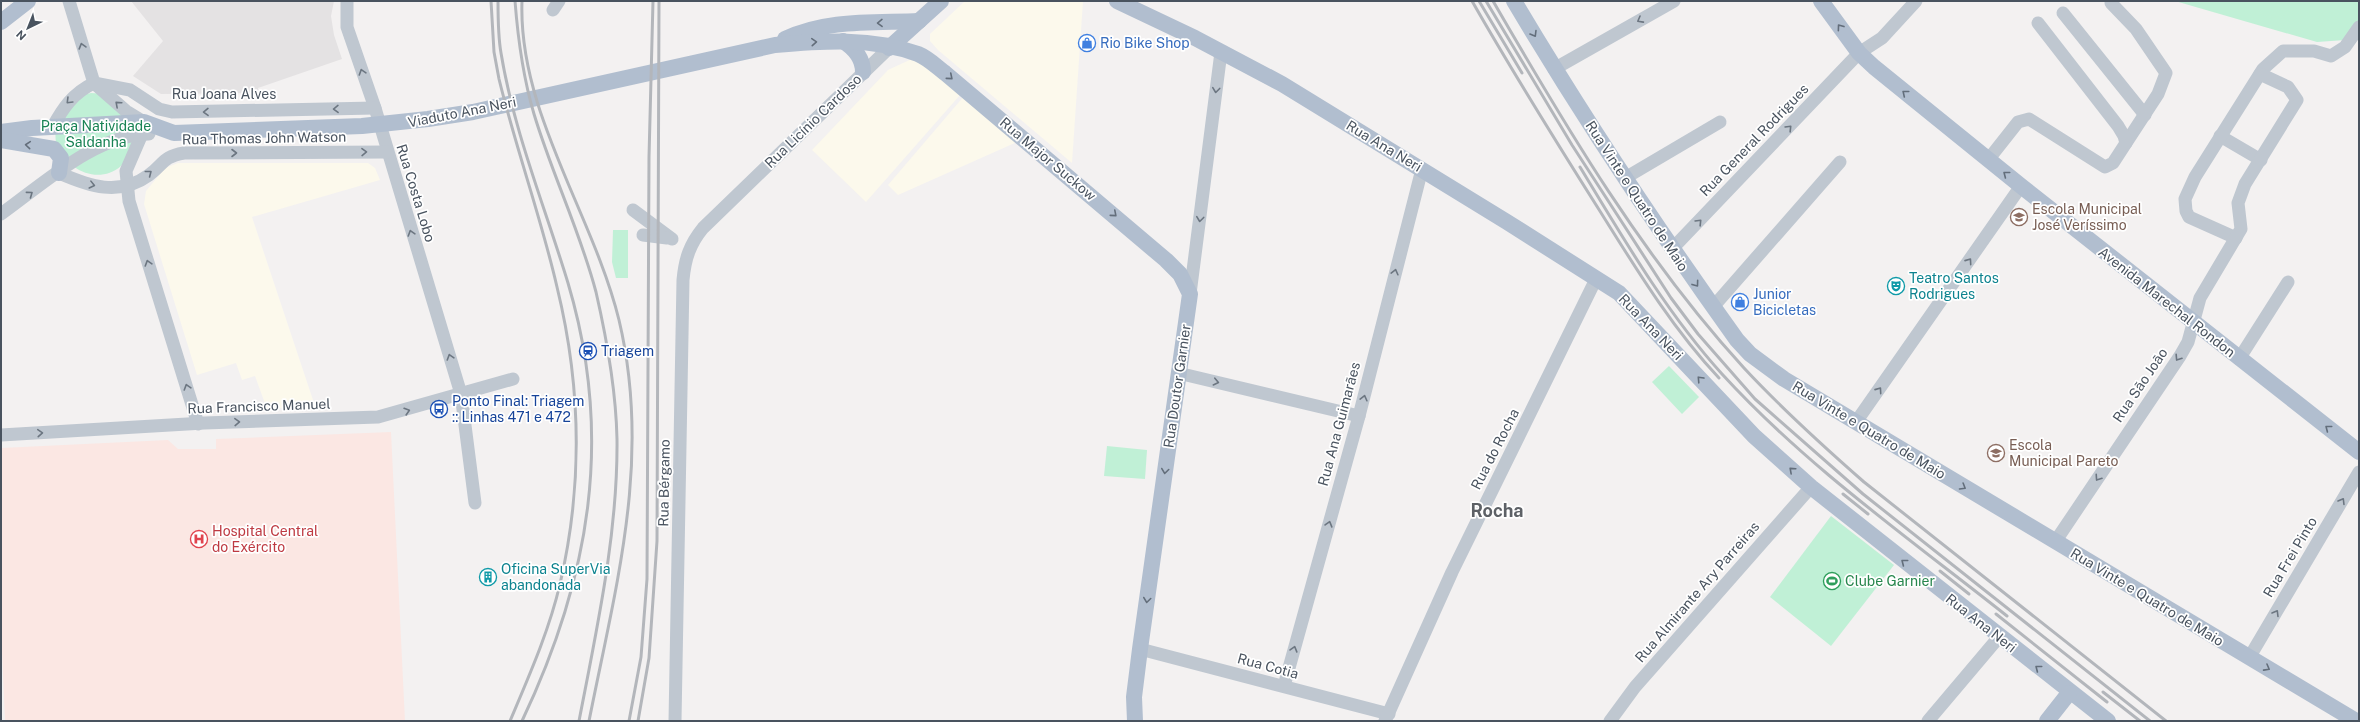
<svg xmlns="http://www.w3.org/2000/svg" width="2360" height="722" font-family="'Public Sans',sans-serif">
<style>
.commercial{fill:#fcf9ec}
.education{fill:#e4e2e3}
.medical{fill:#fbe7e3}
.green{fill:#c0f0d6}
.lines{fill:none;stroke-linecap:round;stroke-linejoin:round}
.minor{stroke:#bfc7d0;stroke-width:13}
.major{stroke:#b1becf;stroke-width:16}
.rail{stroke:#b3b6bb;stroke-width:3}
.oneway{stroke:#6c7681}
.oneway2{stroke:#636e7b}
.labels{text-anchor:middle;dominant-baseline:central;stroke-width:3.5;stroke-linejoin:round;paint-order:stroke}
.shop-label{font-size:14px;fill:#366cbe;stroke:#fff;text-anchor:start}
.street-label{font-size:14px;fill:#49535f;stroke:#fff}
.park-label{font-size:14px;fill:#188254;stroke:#fff}
.education-label{font-size:14px;fill:#785e54;stroke:#fff;text-anchor:start}
.culture-label{font-size:14px;fill:#0d838f;stroke:#fff;text-anchor:start}
.transit-label{font-size:14px;fill:#164399;stroke:#fff;text-anchor:start}
.health-label{font-size:14px;fill:#be3a42;stroke:#fff;text-anchor:start}
.leisure-label{font-size:14px;fill:#27864d;stroke:#fff;text-anchor:start}
.district-label{font-size:18px;font-weight:bold;fill:#5d6166;stroke:#fff}
</style>
<rect width="100%" height="100%" fill="#f3f1f1"/>
<g class="commercial">
<polygon points="965,1 1083,1 1072,163 938,50 930,41 930,34"/>
<polygon points="916,57 961,94 866,202 812,150 888,70"/>
<polygon points="965,95 1017,142 898,195 888,185"/>
<polygon points="178,163 368,163 375,168 380,180 252,217 315,406 267,409 255,376 242,380 236,363 197,375 144,204 146,191 165,168"/>
</g>
<polygon class="education" points="131,1 334,1 331,16 334,35 342,59 258,88 259,93 161,94 133,76 163,41"/>
<polygon class="medical" points="391,432 405,721 5,721 1,628 1,448 168,440 178,449 216,449 216,439"/>
<g class="green">
<polygon points="2175,1 2359,1 2359,39 2317,42"/>
<path d="M 91,93 L 107,94 L 137,136 C 133,144 128,160 121,166 C 99,185 68,171 57,146 C 55,142 56,136 55,131 L 79,96 Z"/>
<polygon points="613,230 628,230 628,278 616,278 612,262"/>
<polygon points="1669,366 1699,397 1682,414 1652,382"/>
<polygon points="1107,446 1147,450 1145,479 1104,476"/>
<polygon points="1831,516 1894,565 1831,646 1770,597"/>
</g>
<g class="lines">
<g class="minor">
<polyline points="69,1 94,83 126,111 144,122"/>
<polyline points="347,1 347,27 375,108 461,394 475,503"/>
<polyline points="2111,3 2136,29 2166,73 2158,94 2126,143"/>
<polyline points="553,10 559,1"/>
<polyline points="2063,13 2145,115"/>
<polyline points="1554,69 1674,1"/>
<path d="M 52,128 C 63,108 73,93 94,83 L 130,90 L 159,109 L 172,112 L 375,108"/>
<polyline points="142,134 126,171 129,201 198,424"/>
<polyline points="2220,136 2261,160"/>
<polyline points="1988,160 2018,122 2029,119 2105,167 2113,163 2126,143 2124,136 2118,126 2038,23"/>
<path d="M 59,173 C 89,186 119,197 149,175 C 165,163 162,157 184,153 L 387,152"/>
<polyline points="1625,178 1720,122"/>
<polyline points="633,210 672,239"/>
<path d="M 1,214 C 42,185 96,134 149,134"/>
<polyline points="643,235 667,238"/>
<polyline points="2236,238 2189,217 2186,211 2185,199 2195,177 2263,69 2283,51 2314,51 2331,56 2345,47 2359,27"/>
<polyline points="1672,249 1859,53 1882,38 1916,1"/>
<polyline points="1190,294 1221,52"/>
<polyline points="1713,307 1840,162"/>
<polyline points="2239,359 2288,282"/>
<polyline points="1178,373 1359,416"/>
<polyline points="1856,422 2021,186"/>
<polyline points="1,435 204,423 378,417 513,379"/>
<polyline points="2055,542 2180,356 2188,342 2200,298 2241,229 2238,203 2245,184 2297,100 2288,87 2260,74"/>
<polyline points="1140,649 1389,714"/>
<polyline points="2249,658 2359,472"/>
<polyline points="1284,686 1359,416 1422,169"/>
<path d="M 675,721 L 683,280 C 685,258 690,244 703,228 L 889,48"/>
<polyline points="1385,721 1452,572 1596,279"/>
<polyline points="1610,721 1635,687 1811,487"/>
<polyline points="1928,721 1999,637"/>
</g>
<g class="major">
<polyline points="1117,1 1195,38 1282,84 1507,222 1619,293 1754,436 1811,487 2108,721"/>
<path d="M 1514,1 C 1583,117 1658,230 1737,340 L 1750,354 L 1784,379 L 2356,721"/>
<polyline points="1821,1 1859,53 1874,67 2021,186 2359,452"/>
<polyline points="1,22 28,1"/>
<path d="M 785,39 C 826,19 874,23 919,21"/>
<path d="M 843,41 C 854,48 863,58 863,72"/>
<polyline points="889,48 941,1"/>
<path d="M 1,132 L 32,128 L 144,122 L 174,133 L 362,126 L 428,119 L 473,112 L 775,45 C 822,41 872,37 918,54 C 928,58 937,67 945,73 L 1166,260 L 1180,274 L 1190,294 L 1140,649 L 1134,697 L 1135,721"/>
<polyline points="1,140 54,149 61,158 59,173"/>
<polyline points="2047,721 2069,693"/>
</g>
<g class="rail">
<path d="M 491,1 L 494,52 L 499,79 C 516,149 541,217 557,287 C 581,385 583,485 560,584 C 549,631 529,676 510,721"/>
<path d="M 498,1 C 498,18 498,36 501,53 C 514,132 545,207 568,283 C 614,437 590,578 522,721"/>
<path d="M 515,1 C 518,40 523,77 534,114 C 552,174 580,231 596,292 C 607,340 616,389 617,439 C 618,533 597,628 579,721"/>
<path d="M 522,1 C 518,112 593,214 619,320 C 652,459 616,585 589,721"/>
<path d="M 1472,1 C 1512,71 1555,140 1598,208 C 1635,267 1672,328 1719,378"/>
<polyline points="1479,1 1522,73"/>
<polyline points="1486,1 1572,145 1671,298 1698,334 1755,399 1863,494 2150,721"/>
<path d="M 1493,1 C 1567,129 1644,259 1744,368 C 1782,409 1823,446 1864,482 L 2166,721"/>
<path d="M 1580,167 C 1623,238 1666,312 1722,374 C 1806,466 1910,539 2007,616"/>
<polyline points="1843,494 1868,514"/>
<polyline points="1940,571 1969,594"/>
<polyline points="1996,614 2107,702"/>
<polyline points="2103,692 2140,721"/>
<polyline points="629,721 641,657 647,579 649,157 653,1"/>
<polyline points="638,721 649,658 657,541 659,1"/>
</g>
</g>
<defs><path id="oneway-chevron" d="M-2-3.5L2.5 0L-2 3.5" fill="none" stroke-width="1.6" stroke-linecap="round" stroke-linejoin="round"/></defs>
<g class="oneway">
<use href="#oneway-chevron" transform="translate(1640 20) rotate(151)"/>
<use href="#oneway-chevron" transform="translate(82 46) rotate(-106)"/>
<use href="#oneway-chevron" transform="translate(362 72) rotate(-108)"/>
<use href="#oneway-chevron" transform="translate(1216 90) rotate(97)"/>
<use href="#oneway-chevron" transform="translate(69 101) rotate(135)"/>
<use href="#oneway-chevron" transform="translate(118 104) rotate(-138)"/>
<use href="#oneway-chevron" transform="translate(336 109) rotate(179)"/>
<use href="#oneway-chevron" transform="translate(206 112) rotate(179)"/>
<use href="#oneway-chevron" transform="translate(1789 128) rotate(-46)"/>
<use href="#oneway-chevron" transform="translate(364 152) rotate(-1)"/>
<use href="#oneway-chevron" transform="translate(234 153)"/>
<use href="#oneway-chevron" transform="translate(149 173) rotate(-38)"/>
<use href="#oneway-chevron" transform="translate(92 185) rotate(14)"/>
<use href="#oneway-chevron" transform="translate(30 194) rotate(-36)"/>
<use href="#oneway-chevron" transform="translate(1200 219) rotate(97)"/>
<use href="#oneway-chevron" transform="translate(1699 222) rotate(-46)"/>
<use href="#oneway-chevron" transform="translate(411 233) rotate(-107)"/>
<use href="#oneway-chevron" transform="translate(1969 261) rotate(-55)"/>
<use href="#oneway-chevron" transform="translate(148 263) rotate(-107)"/>
<use href="#oneway-chevron" transform="translate(1395 272) rotate(-76)"/>
<use href="#oneway-chevron" transform="translate(450 357) rotate(-107)"/>
<use href="#oneway-chevron" transform="translate(2178 358) rotate(123)"/>
<use href="#oneway-chevron" transform="translate(1216 382) rotate(13)"/>
<use href="#oneway-chevron" transform="translate(187 387) rotate(-107)"/>
<use href="#oneway-chevron" transform="translate(1879 390) rotate(-55)"/>
<use href="#oneway-chevron" transform="translate(1364 398) rotate(-76)"/>
<use href="#oneway-chevron" transform="translate(407 411) rotate(-17)"/>
<use href="#oneway-chevron" transform="translate(237 422) rotate(-2)"/>
<use href="#oneway-chevron" transform="translate(40 433) rotate(-4)"/>
<use href="#oneway-chevron" transform="translate(2098 478) rotate(124)"/>
<use href="#oneway-chevron" transform="translate(2342 501) rotate(-59)"/>
<use href="#oneway-chevron" transform="translate(1329 524) rotate(-74)"/>
<use href="#oneway-chevron" transform="translate(2276 613) rotate(-59)"/>
<use href="#oneway-chevron" transform="translate(1294 649) rotate(-74)"/>
</g>
<g class="oneway2">
<use href="#oneway-chevron" transform="translate(880 23) rotate(179)"/>
<use href="#oneway-chevron" transform="translate(1840 27) rotate(-126)"/>
<use href="#oneway-chevron" transform="translate(1534 34) rotate(59)"/>
<use href="#oneway-chevron" transform="translate(814 42) rotate(-4)"/>
<use href="#oneway-chevron" transform="translate(950 77) rotate(40)"/>
<use href="#oneway-chevron" transform="translate(1905 93) rotate(-141)"/>
<use href="#oneway-chevron" transform="translate(28 145) rotate(-175)"/>
<use href="#oneway-chevron" transform="translate(2006 174) rotate(-142)"/>
<use href="#oneway-chevron" transform="translate(1114 214) rotate(41)"/>
<use href="#oneway-chevron" transform="translate(1696 284) rotate(54)"/>
<use href="#oneway-chevron" transform="translate(1700 379) rotate(-133)"/>
<use href="#oneway-chevron" transform="translate(2328 428) rotate(-142)"/>
<use href="#oneway-chevron" transform="translate(1792 470) rotate(-138)"/>
<use href="#oneway-chevron" transform="translate(1165 471) rotate(98)"/>
<use href="#oneway-chevron" transform="translate(1963 487) rotate(31)"/>
<use href="#oneway-chevron" transform="translate(1904 562) rotate(-142)"/>
<use href="#oneway-chevron" transform="translate(1147 600) rotate(98)"/>
<use href="#oneway-chevron" transform="translate(2038 668) rotate(-142)"/>
<use href="#oneway-chevron" transform="translate(2267 668) rotate(29)"/>
</g>
<defs>
<g id="shop-ring" transform="scale(0.9)"><circle r="9.5" fill="#fff" stroke="#3f7fe0" stroke-width="1.5"/><path d="M-5-2.5h2.3a2.7 3.5 0 0 1 5.4 0H5L5.5 6h-11ZM-1.5-2.5h3a1.5 2.3 0 0 0-3 0Z" fill="#3f7fe0"/></g>
<g id="school-ring" transform="scale(0.9)"><circle r="9.5" fill="#fff" stroke="#8d6e63" stroke-width="1.5"/><path d="M0-5L7-2L0 1L-7-2ZM-4 1L0 2.5L4 1V4Q0 6-4 4Z" fill="#8d6e63"/></g>
<g id="theatre-ring" transform="scale(0.9)"><circle r="9.5" fill="#fff" stroke="#0f9aa8" stroke-width="1.5"/><path d="M-5-5.5Q0-4 5-5.5V0Q5 5 0 6Q-5 5-5 0ZM-3.3-2.5H-1v1.5H-3.3ZM1-2.5H3.3v1.5H1ZM-2.8 1Q0 5.5 2.8 1Z" fill="#0f9aa8"/></g>
<g id="station-ring" transform="scale(0.9)"><circle r="9.5" fill="#fff" stroke="#1a4fb4" stroke-width="1.5"/><path d="M-3-6H3Q5-6 5-4V2Q5 4 3 4L4.5 6H3L1.5 4h-3L-3 6H-4.5L-3 4Q-5 4-5 2V-4Q-5-6-3-6ZM-3.5-4v3h7v-3ZM-3.5 1v1.5H-2V1ZM2 1v1.5H3.5V1Z" fill="#1a4fb4"/></g>
<g id="bus-ring" transform="scale(0.9)"><circle r="9.5" fill="#fff" stroke="#1a4fb4" stroke-width="1.5"/><path d="M-5-6H5V4H4V6H2V4H-2V6H-4V4H-5ZM-3.5-4V0h7V-4ZM-3.5 1.2v1.5H-2V1.2ZM2 1.2v1.5H3.5V1.2Z" fill="#1a4fb4"/></g>
<g id="hospital-ring" transform="scale(0.9)"><circle r="9.5" fill="#fff" stroke="#e0444e" stroke-width="1.5"/><path d="M-5-5h3v3.5h4V-5h3V5h-3V1.5h-4V5h-3Z" fill="#e0444e"/></g>
<g id="building-ring" transform="scale(0.9)"><circle r="9.5" fill="#fff" stroke="#0f9aa8" stroke-width="1.5"/><path d="M-4-6H4V6H1V3H-1V6H-4ZM-2.5-4.3h1.7v1.8h-1.7ZM.8-4.3h1.7v1.8H.8ZM-2.5-1h1.7V.8h-1.7ZM.8-1h1.7V.8H.8Z" fill="#0f9aa8"/></g>
<g id="stadium-ring" transform="scale(0.9)"><circle r="9.5" fill="#fff" stroke="#2e9e5b" stroke-width="1.5"/><path d="M0-5a6.5 5 0 1 0 0 10a6.5 5 0 1 0 0-10ZM-3.5-1.8h7v3.6h-7Z" fill="#2e9e5b"/></g>
</defs>
<g fill-rule="evenodd">
<use href="#shop-ring" x="1087" y="43"/>
<use href="#school-ring" x="2019" y="217"/>
<use href="#theatre-ring" x="1896" y="286"/>
<use href="#shop-ring" x="1740" y="302"/>
<use href="#station-ring" x="588" y="351"/>
<use href="#bus-ring" x="439" y="409"/>
<use href="#school-ring" x="1996" y="453"/>
<use href="#hospital-ring" x="199" y="539"/>
<use href="#building-ring" x="488" y="577"/>
<use href="#stadium-ring" x="1832" y="581"/>
</g>
<g class="labels">
<g class="shop-label">
<text x="1100" y="43">Rio Bike Shop</text>
<text x="1753" y="294">Junior<tspan x="1753" dy="16">Bicicletas</tspan></text>
</g>
<g class="street-label">
<text x="224" y="94">Rua Joana Alves</text>
<text transform="translate(462 112) rotate(-11)">Viaduto Ana Neri</text>
<text transform="translate(813 121) rotate(-44)">Rua Licínio Cardoso</text>
<text transform="translate(264 138) rotate(-1)">Rua Thomas John Watson</text>
<text transform="translate(1754 140) rotate(-46)">Rua General Rodrigues</text>
<text transform="translate(1384 146) rotate(31)">Rua Ana Neri</text>
<text transform="translate(1048 159) rotate(40)">Rua Major Suckow</text>
<text transform="translate(416 193) rotate(73)">Rua Costa Lobo</text>
<text transform="translate(1637 196) rotate(57)">Rua Vinte e Quatro de Maio</text>
<text transform="translate(2167 302) rotate(38)">Avenida Marechal Rondon</text>
<text transform="translate(1651 327) rotate(46)">Rua Ana Neri</text>
<text transform="translate(2140 385) rotate(-56)">Rua São João</text>
<text transform="translate(1177 386) rotate(-82)">Rua Doutor Garnier</text>
<text transform="translate(259 406) rotate(-2)">Rua Francisco Manuel</text>
<text transform="translate(1339 424) rotate(-75)">Rua Ana Guimarães</text>
<text transform="translate(1869 430) rotate(31)">Rua Vinte e Quatro de Maio</text>
<text transform="translate(1495 449) rotate(-63)">Rua do Rocha</text>
<text transform="translate(664 483) rotate(-89)">Rua Bérgamo</text>
<text transform="translate(2290 557) rotate(-59)">Rua Frei Pinto</text>
<text transform="translate(1697 592) rotate(-49)">Rua Almirante Ary Parreiras</text>
<text transform="translate(2147 597) rotate(31)">Rua Vinte e Quatro de Maio</text>
<text transform="translate(1981 623) rotate(38)">Rua Ana Neri</text>
<text transform="translate(1268 666) rotate(15)">Rua Cotia</text>
</g>
<g class="park-label">
<text x="96" y="126">Praça Natividade<tspan x="96" dy="16">Saldanha</tspan></text>
</g>
<g class="education-label">
<text x="2032" y="209">Escola Municipal<tspan x="2032" dy="16">José Veríssimo</tspan></text>
<text x="2009" y="445">Escola<tspan x="2009" dy="16">Municipal Pareto</tspan></text>
</g>
<g class="culture-label">
<text x="1909" y="278">Teatro Santos<tspan x="1909" dy="16">Rodrigues</tspan></text>
<text x="501" y="569">Oficina SuperVia<tspan x="501" dy="16">abandonada</tspan></text>
</g>
<g class="transit-label">
<text x="601" y="351">Triagem</text>
<text x="452" y="401">Ponto Final: Triagem<tspan x="452" dy="16">:: Linhas 471 e 472</tspan></text>
</g>
<g class="health-label">
<text x="212" y="531">Hospital Central<tspan x="212" dy="16">do Exército</tspan></text>
</g>
<g class="leisure-label">
<text x="1845" y="581">Clube Garnier</text>
</g>
<g class="district-label">
<text x="1497" y="510">Rocha</text>
</g>
</g>
<rect width="2360" height="722" fill="none" stroke="#49535f" stroke-width="4"/>
<g transform="translate(28 28) rotate(223)" stroke="#ffffff" stroke-width="3" paint-order="stroke">
<path d="M0-3L7 15L0 10L-7 15Z" fill="#49535f"/>
<text y="-6" font-size="11" font-weight="bold" text-anchor="middle" fill="#49535f">N</text>
</g>
</svg>
